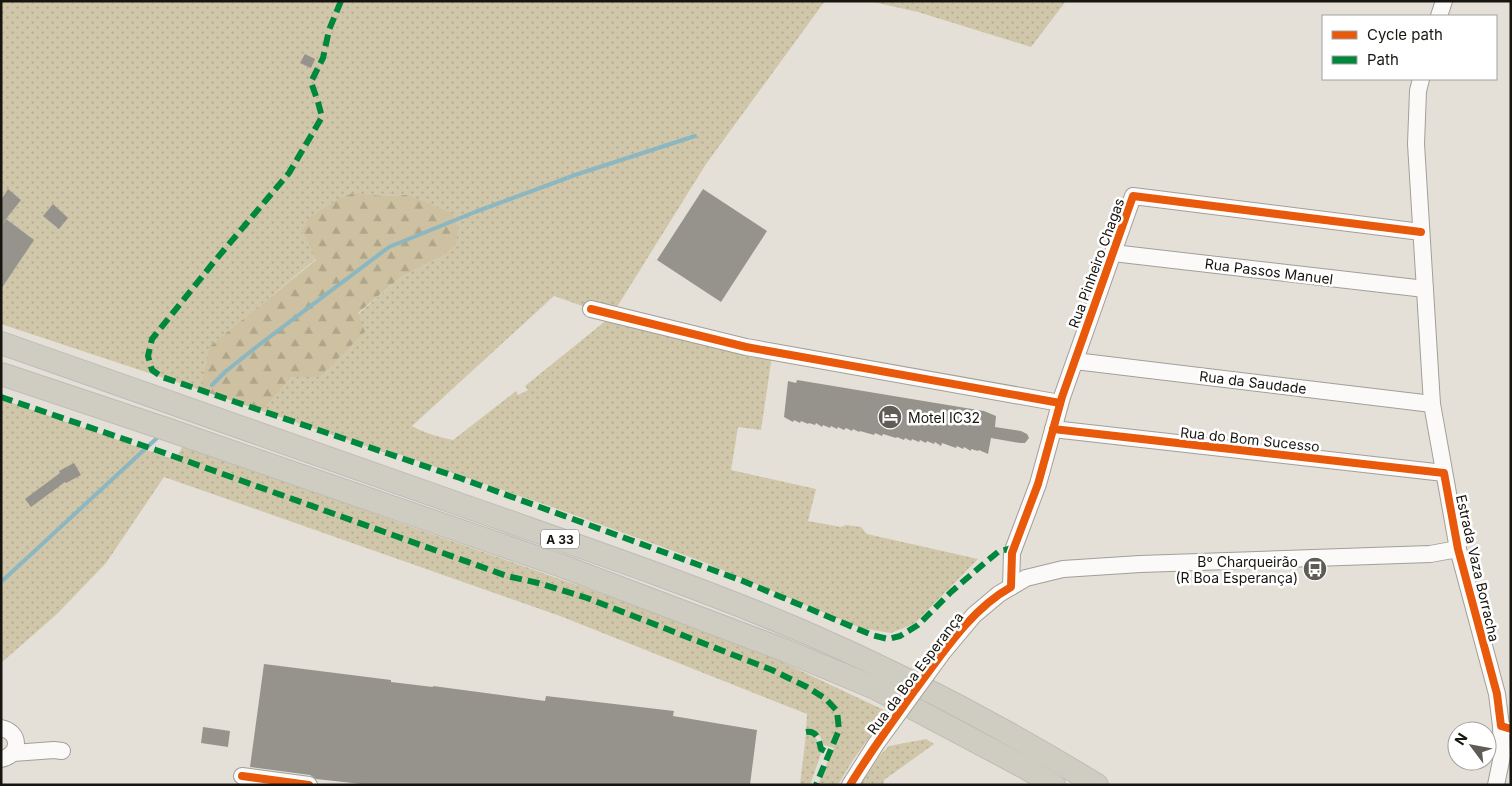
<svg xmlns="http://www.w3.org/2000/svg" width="1512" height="786" font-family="Inter,sans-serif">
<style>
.grass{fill:url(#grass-dots)}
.forest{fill:url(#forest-firs)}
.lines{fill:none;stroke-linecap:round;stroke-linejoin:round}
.stream{stroke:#8ab7c1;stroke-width:4}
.building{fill:#96938c}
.minor-casing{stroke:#a19f98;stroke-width:18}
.highway-casing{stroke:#bebcb8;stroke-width:24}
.minor{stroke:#fbfaf9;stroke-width:16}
.highway{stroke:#cfccc2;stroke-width:22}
.minor-bridge-casing{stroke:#a19f98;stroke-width:18;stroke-linecap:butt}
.minor-bridge{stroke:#fbfaf9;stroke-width:16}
.quiet{stroke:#00873e;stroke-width:6;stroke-dasharray:12 6;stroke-linecap:butt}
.cycleway-casing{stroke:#fff;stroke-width:11}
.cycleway{stroke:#e8590c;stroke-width:8}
.labels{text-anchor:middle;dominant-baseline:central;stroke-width:5;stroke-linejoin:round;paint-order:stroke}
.shield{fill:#fff;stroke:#5d5b57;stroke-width:1}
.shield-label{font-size:12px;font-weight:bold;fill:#17150f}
.street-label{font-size:14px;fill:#17150f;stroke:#fff}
.poi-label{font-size:14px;fill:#17150f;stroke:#fff;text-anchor:start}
</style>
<defs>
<pattern id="grass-dots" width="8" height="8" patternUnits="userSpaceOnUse" patternTransform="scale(1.25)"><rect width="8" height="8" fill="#d0c6a9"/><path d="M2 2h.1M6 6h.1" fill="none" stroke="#b2a990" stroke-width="1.8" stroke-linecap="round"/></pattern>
<pattern id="forest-firs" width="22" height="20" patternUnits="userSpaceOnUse" patternTransform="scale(1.25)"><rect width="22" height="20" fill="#cdc1a1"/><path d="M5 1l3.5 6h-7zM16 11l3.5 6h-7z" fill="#afa589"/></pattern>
</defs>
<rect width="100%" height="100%" fill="#e4e0d7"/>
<g class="grass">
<path d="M 1,1 L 825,1 L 706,164 L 612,315 L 591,309 L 554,296 L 412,426 C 425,433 438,437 453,440 L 516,391 L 518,395 L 528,390 L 525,386 L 608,319 L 772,356 L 761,430 L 738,427 L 731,470 L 816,489 L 808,521 L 841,527 L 846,525 L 861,527 L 867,534 L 978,559 L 914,624 L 891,633 L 861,628 L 701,561 L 552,507 L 389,451 L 386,453 L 262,411 L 292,377 L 358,314 L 401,277 L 439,258 L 406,195 L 381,196 L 302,231 L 316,259 L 211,346 L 200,390 L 1,324 Z"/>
<polygon points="869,1 1066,1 1031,47 918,12"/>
<path d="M 1,399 L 175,460 L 184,444 L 403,524 L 685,623 L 778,660 L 888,712 L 853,760 L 838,785 L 818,785 L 827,763 L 834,748 L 824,745 C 821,737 818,730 808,729 L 806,732 L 807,714 L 560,616 L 164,477 L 106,563 L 57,614 L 1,663 Z"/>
<path d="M 808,733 C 818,734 817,744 822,751 L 810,785 L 800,785 L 806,734 Z"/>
<polygon points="926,739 934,744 884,780 883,785 860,785 880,755 889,746"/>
</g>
<polygon class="forest" points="353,193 381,196 406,195 428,203 453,214 458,229 456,245 439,258 401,277 358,313 365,332 319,377 292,377 262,411 200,390 210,346 316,260 302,231 310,217 339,199"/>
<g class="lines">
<g class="stream">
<polyline points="212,385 225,372 255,348 389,247 475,212 575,175 695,136"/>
<polyline points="1,582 157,438"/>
</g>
</g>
<g class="building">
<polygon points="305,54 315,59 311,68 300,63"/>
<polygon points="8,189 21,200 1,225 1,200"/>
<polygon points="703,189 767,231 721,302 657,260"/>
<polygon points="53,204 68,218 59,229 43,216"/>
<polygon points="6,219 34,240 1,289 1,226"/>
<polygon points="797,380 984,411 996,416 995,427 1021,431 1027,434 1029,438 1025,443 1020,443 991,438 988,454 979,450 978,451 971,449 971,451 964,447 963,449 957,446 956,448 942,443 941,446 935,442 934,444 927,441 926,443 920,440 919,442 912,439 911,441 905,438 904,440 897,437 896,438 883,434 882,436 875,433 874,435 860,431 859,432 853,429 852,431 846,428 844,430 838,427 837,429 831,426 830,428 823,425 822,427 816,423 815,425 809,423 808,424 801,421 800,423 794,420 793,422 784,417 788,381 796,383"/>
<polygon points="74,463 81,475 66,483 65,482 31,507 25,499 60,473 59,471"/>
<polygon points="264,664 391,680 391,682 433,687 433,686 545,701 546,696 674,711 673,716 757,730 750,785 371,785 316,779 310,775 250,767"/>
<polygon points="203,727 230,731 228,747 201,743"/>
</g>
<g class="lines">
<g class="minor-casing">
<g id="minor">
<polyline points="1439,16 1444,1"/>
<polyline points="1421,79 1418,91 1416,144 1432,404 1458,549 1497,694 1501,726 1502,756 1496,785"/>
<polyline points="1113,253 1425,289"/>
<polyline points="591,309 746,347 1060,403"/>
<polyline points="1075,361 1432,404"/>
<polyline points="1053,429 1444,473"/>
<polyline points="1011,587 1012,553 1038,484 1062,397 1133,196 1421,232"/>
<polyline points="943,652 974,615 999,594 1026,578 1063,569 1140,564 1430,554 1458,549"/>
<path d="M 1,728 C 21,732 21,755 1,759"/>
<polyline points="13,753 54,750 62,751"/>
<polyline points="242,776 309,785"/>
<polyline points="850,785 876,744"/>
</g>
</g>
<g class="highway-casing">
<g id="highway">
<path d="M 1,343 C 153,396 305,449 456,503 C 572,544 689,583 802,631 C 904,675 1002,727 1097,785"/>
<polyline points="1,374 172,431 562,566 784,650 875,688 1024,767 1054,785"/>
</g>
</g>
<use href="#minor" class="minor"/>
<use href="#highway" class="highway"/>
<g class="minor-bridge-casing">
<polyline id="minor-bridge" points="876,744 943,652"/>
</g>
<use href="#minor-bridge" class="minor-bridge"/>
<g class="quiet">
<polyline points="341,1 329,30 323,58 311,82 318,102 322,117 289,173 213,263 152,339 148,356 152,370 162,377 460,478 743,581 872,635 888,639 900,636 918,625 951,592 987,561 998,552 1015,547"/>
<polyline points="1,397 156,450 507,576 538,583 587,598 772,670 807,687 826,699 837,711 839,730 816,785"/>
<path d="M 806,732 C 817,730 819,740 821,749 L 829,753"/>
</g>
<g class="cycleway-casing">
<g id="cycleway">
<polyline points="591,309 746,347 1060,403"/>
<polyline points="1053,429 1444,473 1458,549 1497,694 1501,726 1511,729"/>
<polyline points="242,776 309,785"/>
<path d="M 850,785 C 870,752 893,721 915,690 C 943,653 970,610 1011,587 L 1012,553 L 1038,484 L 1062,397 L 1133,196 L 1421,232"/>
</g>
</g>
<use href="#cycleway" class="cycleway"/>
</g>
<defs>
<g id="hotel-disc" transform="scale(1.25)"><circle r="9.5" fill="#5f5c55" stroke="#fff"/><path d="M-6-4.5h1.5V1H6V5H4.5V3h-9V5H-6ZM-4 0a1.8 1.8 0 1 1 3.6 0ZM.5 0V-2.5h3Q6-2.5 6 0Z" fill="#fff"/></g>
<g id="bus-disc" transform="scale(1.25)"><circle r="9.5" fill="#5f5c55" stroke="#fff"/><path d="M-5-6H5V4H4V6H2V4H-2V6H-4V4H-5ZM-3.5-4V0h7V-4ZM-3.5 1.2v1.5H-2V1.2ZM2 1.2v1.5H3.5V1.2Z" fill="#fff"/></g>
</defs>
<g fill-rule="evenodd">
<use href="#hotel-disc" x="890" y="417"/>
<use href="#bus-disc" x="1315" y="569"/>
</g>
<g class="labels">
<rect class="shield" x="541" y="529.5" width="38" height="19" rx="4"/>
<g class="shield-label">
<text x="560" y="539">A 33</text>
</g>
<g class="street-label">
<text transform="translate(1096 263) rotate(-70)">Rua Pinheiro Chagas</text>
<text transform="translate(1269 271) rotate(7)">Rua Passos Manuel</text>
<text transform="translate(1253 382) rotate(7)">Rua da Saudade</text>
<text transform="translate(1250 439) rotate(6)">Rua do Bom Sucesso</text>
<text transform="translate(1478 568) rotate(77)">Estrada Vaza Borracha</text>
<text transform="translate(915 673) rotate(-53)">Rua da Boa Esperança</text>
</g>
<g class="poi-label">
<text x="908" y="417">Motel IC32</text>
<text x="1298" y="561" text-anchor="end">Bº Charqueirão<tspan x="1298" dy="16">(R Boa Esperança)</tspan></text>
</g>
</g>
<rect width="1512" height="786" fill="none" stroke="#17150f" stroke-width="5"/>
<rect x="1322" y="15" width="175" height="65" fill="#ffffff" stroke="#a2a19f"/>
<rect x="1332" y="31" width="25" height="8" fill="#e8590c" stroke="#a2a19f"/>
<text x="1367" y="40" font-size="15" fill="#17150f">Cycle path</text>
<rect x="1332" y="56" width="25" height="8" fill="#00873e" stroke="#a2a19f"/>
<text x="1367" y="65" font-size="15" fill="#17150f">Path</text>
<g transform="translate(1472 746) rotate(302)"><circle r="24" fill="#ffffff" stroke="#a2a19f"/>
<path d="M0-4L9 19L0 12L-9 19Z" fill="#5f5c55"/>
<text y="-8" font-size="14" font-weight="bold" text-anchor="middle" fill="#17150f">N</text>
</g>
</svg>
